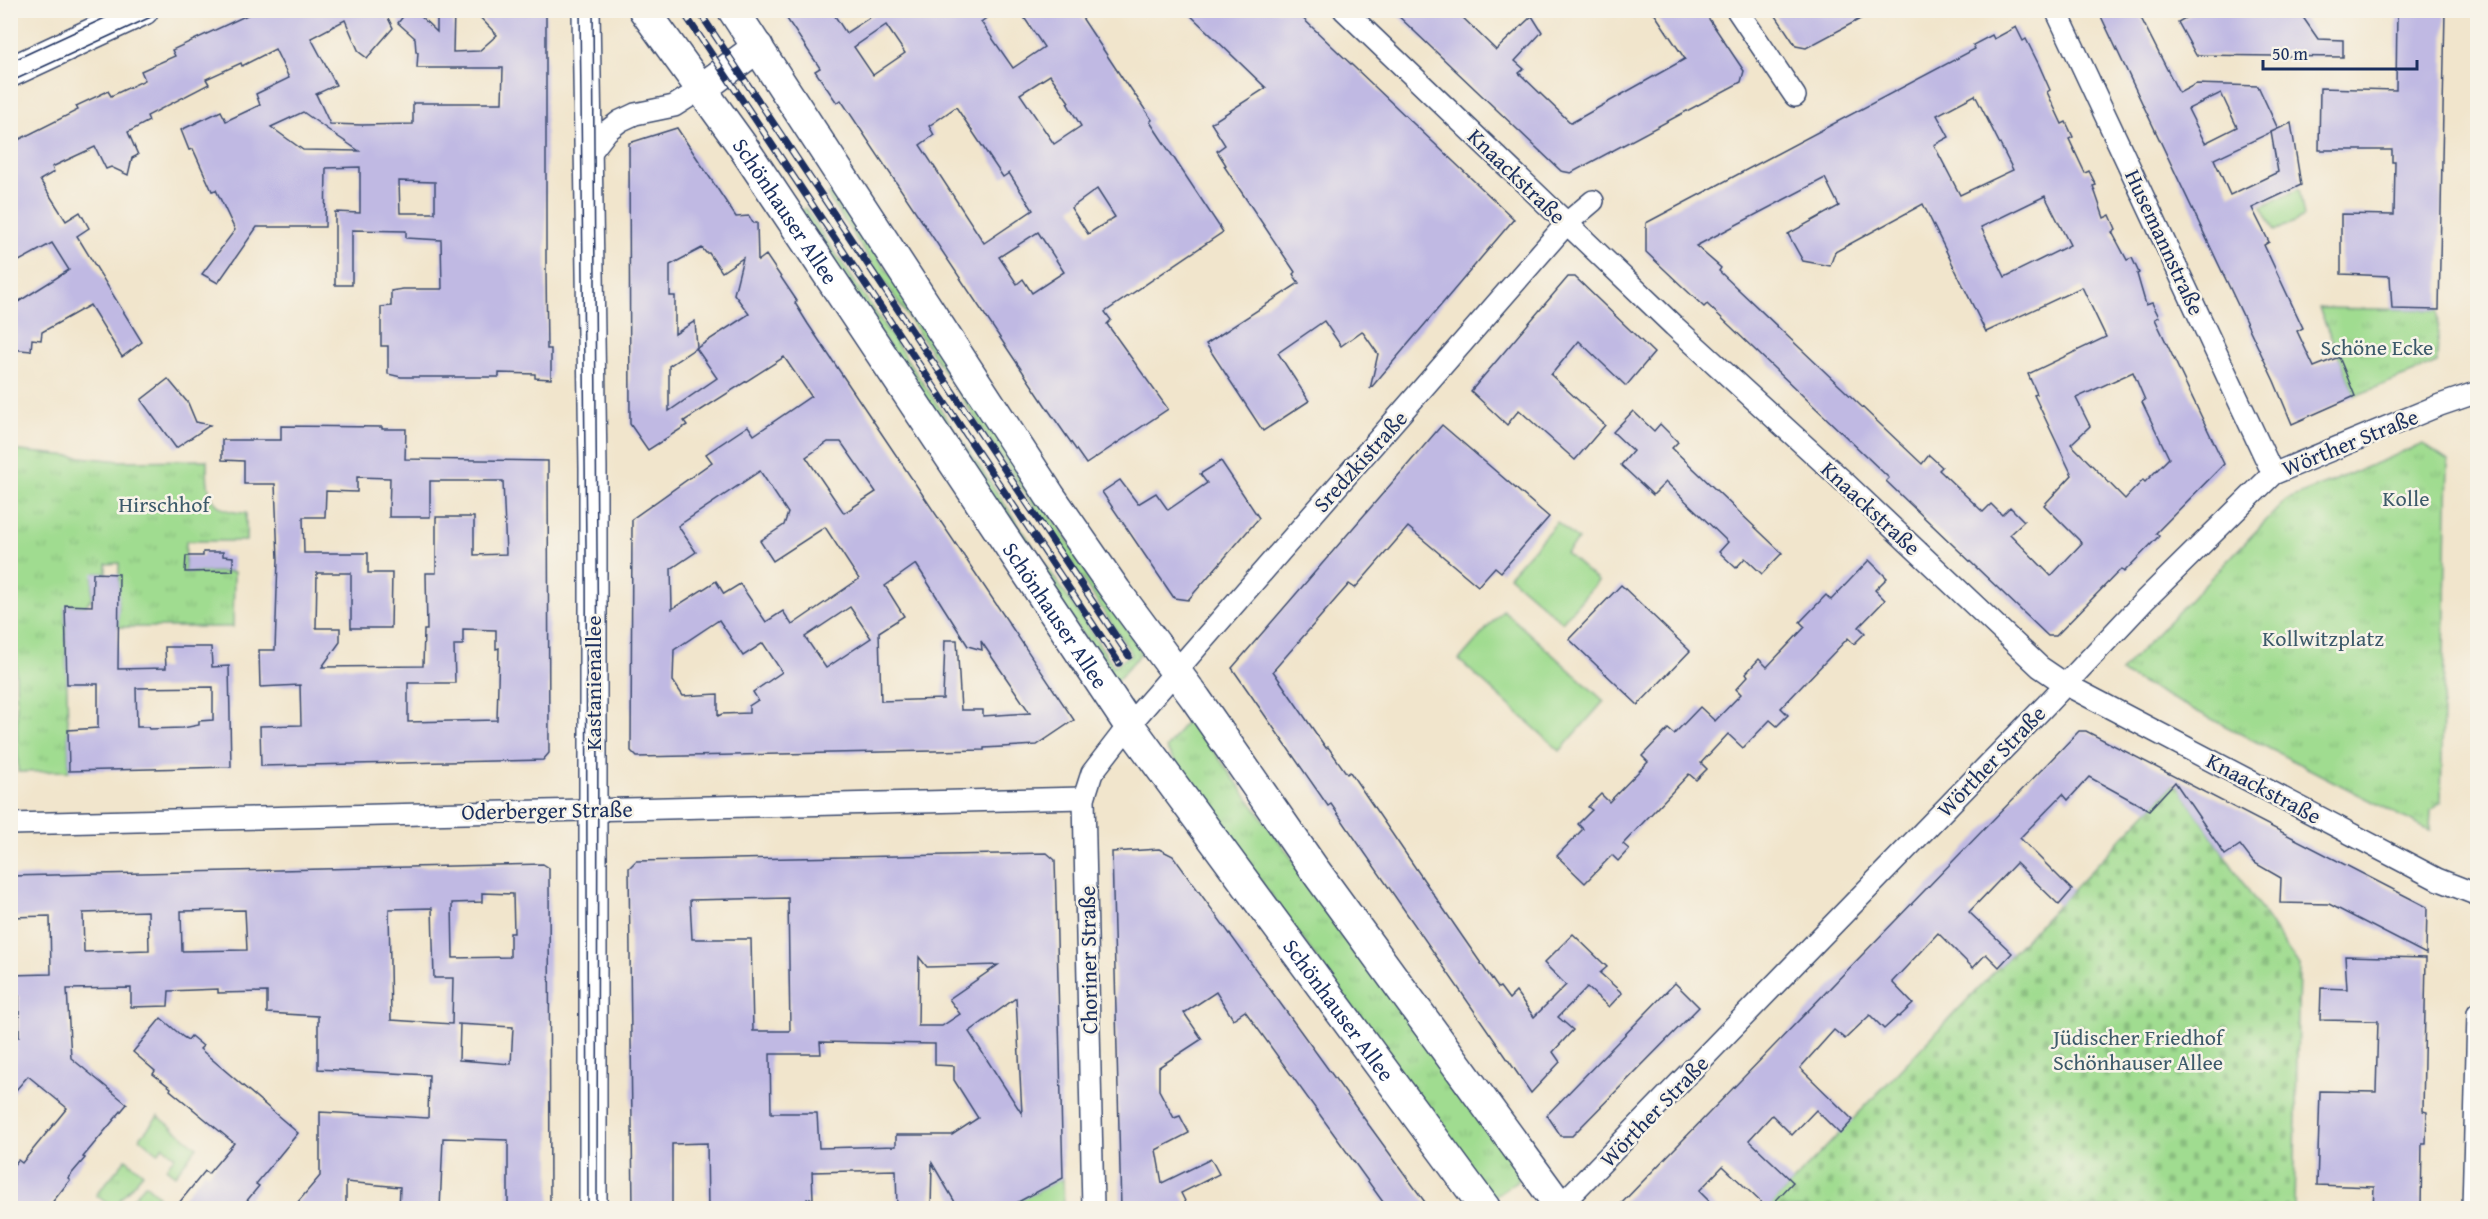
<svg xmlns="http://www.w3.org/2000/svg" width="2488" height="1219" font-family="'Gentium Book Plus',serif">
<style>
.grass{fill:url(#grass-tufts);stroke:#5e8677;stroke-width:1.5}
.cemetery{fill:url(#cemetery-stones);stroke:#5e8677;stroke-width:1.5}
.garden{fill:#a0dc90;stroke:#5e8677;stroke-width:1.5}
.building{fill:#c0b9e3;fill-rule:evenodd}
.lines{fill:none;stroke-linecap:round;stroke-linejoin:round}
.minor-casing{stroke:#3b4a6e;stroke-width:24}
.tertiary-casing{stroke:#3b4a6e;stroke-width:30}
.secondary-casing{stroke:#3b4a6e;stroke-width:33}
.minor{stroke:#fff;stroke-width:21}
.tertiary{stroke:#fff;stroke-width:27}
.secondary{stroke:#fff;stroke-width:30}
.tram{stroke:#1b2f5e;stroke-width:1.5}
.rail-casing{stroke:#1b2f5e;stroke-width:7}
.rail{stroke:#f7f3e8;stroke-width:4.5;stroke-dasharray:14;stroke-linecap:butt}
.labels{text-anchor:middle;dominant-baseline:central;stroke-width:5;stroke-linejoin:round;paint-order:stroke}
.street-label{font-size:22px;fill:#1b2f5e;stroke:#f7f3e8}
.park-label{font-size:22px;fill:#3c5a6a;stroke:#f7f3e8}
</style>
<defs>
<pattern id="grass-tufts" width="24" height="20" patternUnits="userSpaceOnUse" patternTransform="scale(1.5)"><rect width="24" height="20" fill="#a0dc90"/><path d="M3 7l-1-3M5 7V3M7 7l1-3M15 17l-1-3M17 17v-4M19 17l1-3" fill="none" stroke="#89bd7f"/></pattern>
<pattern id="cemetery-stones" width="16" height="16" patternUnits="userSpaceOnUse" patternTransform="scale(1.5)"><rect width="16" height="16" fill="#a0dc90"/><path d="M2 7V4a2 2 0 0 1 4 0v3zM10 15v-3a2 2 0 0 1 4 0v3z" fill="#89bd7f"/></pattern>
</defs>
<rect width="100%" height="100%" fill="#f7f3e8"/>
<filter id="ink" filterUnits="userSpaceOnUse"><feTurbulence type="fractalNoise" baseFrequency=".0167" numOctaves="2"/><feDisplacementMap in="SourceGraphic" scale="12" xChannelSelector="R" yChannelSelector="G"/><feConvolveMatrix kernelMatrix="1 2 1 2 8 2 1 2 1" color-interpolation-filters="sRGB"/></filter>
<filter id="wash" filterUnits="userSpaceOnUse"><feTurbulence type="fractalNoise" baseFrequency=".008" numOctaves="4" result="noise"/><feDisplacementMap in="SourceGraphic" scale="24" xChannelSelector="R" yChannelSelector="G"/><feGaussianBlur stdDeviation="1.35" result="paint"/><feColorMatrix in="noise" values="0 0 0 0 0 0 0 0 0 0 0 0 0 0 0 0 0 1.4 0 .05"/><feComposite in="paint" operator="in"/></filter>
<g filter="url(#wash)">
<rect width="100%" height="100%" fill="#f1e5cc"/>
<g class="grass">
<polygon points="834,191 1142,652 1115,683 799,212 805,208 1114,666 1132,654 827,195"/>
<polygon points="2319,308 2439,310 2437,363 2355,396"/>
<polygon points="2423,444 2448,461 2441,802 2431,810 2430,831 2120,672 2286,500"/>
<path d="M 10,450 L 121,461 L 207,460 C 207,493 208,512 246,513 L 246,541 L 186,541 L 185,572 L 234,572 L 233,627 L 118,627 L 119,563 L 106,564 L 106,573 L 96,573 L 93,577 L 92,598 L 85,606 L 68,605 L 65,608 L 69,771 L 18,772 L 15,630 L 10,630 Z"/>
<polygon points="1189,717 1523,1176 1490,1200 1166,749"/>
<polygon points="126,1159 143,1173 113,1208 96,1195"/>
<polygon points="1063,1178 1064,1208 1005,1208"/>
<polygon points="145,1184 158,1195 147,1208 125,1208"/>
</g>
<polygon class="cemetery" points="2172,786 2179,787 2299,966 2294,1208 1768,1208"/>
<g class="garden">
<polygon points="2299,189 2304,217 2275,231 2262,206"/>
<polygon points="1557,522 1578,540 1566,553 1598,581 1562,622 1509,576"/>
<polygon points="1503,610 1604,701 1560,751 1459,660"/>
<polygon points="158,1116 197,1147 175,1175 166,1168 175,1156 163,1146 158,1153 140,1138"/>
</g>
<g id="blocks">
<g class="building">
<path d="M 258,10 L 384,10 L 393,28 L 367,58 L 359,52 L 345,20 L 311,38 L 336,85 L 316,94 L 330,124 L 362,125 L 413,124 L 413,103 L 502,103 L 503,68 L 417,68 L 418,52 L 416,52 L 415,38 L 398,23 L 408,10 L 414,10 L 437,32 L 437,10 L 454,10 L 453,52 L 479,51 L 497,35 L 473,10 L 546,10 L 546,271 L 547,349 L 551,349 L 551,379 L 535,378 L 535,374 L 499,373 L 499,377 L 401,377 L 388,374 L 388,346 L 381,346 L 381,307 L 391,306 L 391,291 L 403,289 L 442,289 L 441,240 L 406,238 L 406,231 L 352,230 L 352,285 L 335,285 L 335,212 L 360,213 L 360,167 L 326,168 L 325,227 L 257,227 L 218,283 L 202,274 L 235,230 L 216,190 L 212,191 L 193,149 L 189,150 L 181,130 L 221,111 L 226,121 L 260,105 L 256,94 L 289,78 L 275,49 L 242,66 L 241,63 L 206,79 L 209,84 L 147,116 L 149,121 L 128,132 L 138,155 L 132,158 L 128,175 L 111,167 L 106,169 L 95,147 L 52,167 L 54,172 L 40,180 L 66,221 L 80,212 L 89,228 L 77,236 L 142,342 L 122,357 L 90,305 L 42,332 L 41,340 L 32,339 L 31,351 L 10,349 L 10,307 L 69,270 L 52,243 L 10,266 L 10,144 L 78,110 L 76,106 L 108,91 L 111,96 L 145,80 L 141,71 L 175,56 L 172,50 ZM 303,112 L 334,134 L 359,151 L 303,150 L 271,127 ZM 399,181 L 435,182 L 435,213 L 400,213 Z"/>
<path d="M 781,10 L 831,10 L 846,33 L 878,12 L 877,10 L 997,10 L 981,22 L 1013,68 L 1044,47 L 1019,10 L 1077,10 L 1128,87 L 1129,86 L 1152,120 L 1150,122 L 1223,232 L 1105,312 L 1111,320 L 1107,324 L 1168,409 L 1086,464 L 1047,408 L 841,100 L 837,103 L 815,71 L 820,68 ZM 886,25 L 905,53 L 873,75 L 854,47 ZM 1050,75 L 1069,102 L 1067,103 L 1081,126 L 1054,144 L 1020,94 ZM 956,107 L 1003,177 L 1009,173 L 1033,210 L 984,243 L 920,145 L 934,135 L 929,126 ZM 1097,189 L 1115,217 L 1088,234 L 1071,208 ZM 1038,232 L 1064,272 L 1032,293 L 1023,279 L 1017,284 L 999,257 Z"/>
<polygon points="1185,10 1294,10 1514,219 1370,389 1378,354 1362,331 1341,346 1324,321 1278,353 1309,401 1263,431 1206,344 1299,283 1293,274 1295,272 1224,166 1226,165 1217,151 1225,145 1211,123 1266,88"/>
<polygon points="1392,10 1455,10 1496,50 1532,16 1542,32 1515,61 1524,69 1519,73 1571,123 1685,59 1652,10 1703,10 1744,71 1741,82 1571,173 1561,171"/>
<polygon points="1772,10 1877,10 1806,48 1796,46"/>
<path d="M 2098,10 L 2137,10 L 2179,93 L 2196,84 L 2258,86 L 2278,129 L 2214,159 L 2230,195 L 2278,172 L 2271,132 L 2291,123 L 2301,185 L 2252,208 L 2269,242 L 2264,245 L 2303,328 L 2297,331 L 2314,367 L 2339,357 L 2355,396 L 2292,424 L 2274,381 ZM 2221,93 L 2237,127 L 2205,143 L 2188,109 Z"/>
<polygon points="2199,10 2298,10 2318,39 2343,40 2343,57 2196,55 2178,22"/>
<polygon points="2397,10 2445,10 2439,310 2392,309 2390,276 2341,274 2341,214 2394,215 2395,162 2392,162 2392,150 2319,150 2320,88 2396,90"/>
<path d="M 2016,27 L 2023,41 L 2026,39 L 2039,65 L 2050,90 L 2047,92 L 2062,124 L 2066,122 L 2073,137 L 2069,139 L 2085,173 L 2089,171 L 2096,185 L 2093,186 L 2104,218 L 2110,215 L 2116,229 L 2112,232 L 2127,260 L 2132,258 L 2139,273 L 2137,274 L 2146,305 L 2152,303 L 2159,317 L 2155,319 L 2224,464 L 2156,533 L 2159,536 L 2124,572 L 2121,569 L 2056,636 L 2048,636 L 1886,481 L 1889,478 L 1707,304 L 1704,307 L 1646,252 L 1646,223 L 1975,49 L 1973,45 L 1992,35 L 1994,39 ZM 1975,95 L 2013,170 L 1960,195 L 1934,145 L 1949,137 L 1937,115 ZM 1825,178 L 1839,206 L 1788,234 L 1803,261 L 1830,266 L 1835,252 L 1923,204 L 1986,332 L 2082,287 L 2106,337 L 2028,374 L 2037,394 L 2034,395 L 2072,475 L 2044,505 L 2082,543 L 2051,576 L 2010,534 L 2024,521 L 2010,507 L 2002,515 L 1991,504 L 1983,512 L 1939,470 L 1942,467 L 1929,455 L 1922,464 L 1719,271 L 1721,268 L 1696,246 ZM 2045,196 L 2070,245 L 2005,277 L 1981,227 ZM 2133,372 L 2145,400 L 2142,402 L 2169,458 L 2145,482 L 2143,480 L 2125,499 L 2071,444 L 2090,426 L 2076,398 Z"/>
<path d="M 677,128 L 736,217 L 749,216 L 753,223 L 757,223 L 758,261 L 766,255 L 797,301 L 795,303 L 808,324 L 1074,720 L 1037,745 L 984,748 L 984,750 L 637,757 L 631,751 L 632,519 L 712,462 L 706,454 L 748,426 L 754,435 L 811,396 L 784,357 L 684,421 L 687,425 L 648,450 L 630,424 L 629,143 ZM 702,248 L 706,253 L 709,253 L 722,272 L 743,258 L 734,294 L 749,314 L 697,348 L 695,321 L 675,334 L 675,296 L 670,296 L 670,265 ZM 696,348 L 717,378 L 669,411 L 669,366 ZM 828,442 L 841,442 L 876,492 L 844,513 L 806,457 ZM 760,471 L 788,513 L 784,525 L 760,541 L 773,561 L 825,527 L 859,579 L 792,625 L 783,611 L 766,622 L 740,584 L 724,594 L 716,581 L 672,609 L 671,569 L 696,552 L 678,526 ZM 916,564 L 968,646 L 982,650 L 981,641 L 1030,713 L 983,716 L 983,710 L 961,710 L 957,640 L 945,640 L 943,699 L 881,701 L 879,632 L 904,616 L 885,586 ZM 850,607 L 871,638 L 826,668 L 805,637 ZM 719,620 L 743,656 L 763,643 L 782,672 L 753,692 L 758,700 L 749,706 L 749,713 L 722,714 L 718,716 L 718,694 L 683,696 L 673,681 L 674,650 Z"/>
<polygon points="1568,277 1575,277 1654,353 1626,386 1579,341 1551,375 1605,425 1575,460 1519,410 1507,425 1471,391"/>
<polygon points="168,379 188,403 196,422 210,425 176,448 141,400"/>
<polygon points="1633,411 1654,431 1660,424 1678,442 1672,448 1782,553 1762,574 1745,558 1736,568 1719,552 1728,542 1666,482 1653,495 1621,465 1633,451 1613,432"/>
<polygon points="1442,425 1549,517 1501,572 1495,567 1478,586 1408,527 1355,588 1349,584 1273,671 1326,748 1328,747 1347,774 1350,772 1462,936 1498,988 1500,987 1509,999 1516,992 1534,1017 1566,985 1544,963 1573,934 1607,967 1600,973 1622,993 1609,1007 1587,987 1558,1017 1573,1030 1553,1052 1560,1062 1531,1093 1331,804 1328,806 1232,668"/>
<path d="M 281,426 L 382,427 L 382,429 L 406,429 L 405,459 L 548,461 L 549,753 L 543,760 L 261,766 L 260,726 L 301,725 L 300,685 L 260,687 L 259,650 L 275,650 L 278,559 L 275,484 L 244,484 L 244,461 L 222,460 L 222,440 L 281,440 ZM 357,477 L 390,478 L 389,517 L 430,517 L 430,481 L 503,481 L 506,554 L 474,555 L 474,517 L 436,517 L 436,573 L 426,573 L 427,630 L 424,630 L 423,666 L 322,667 L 340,642 L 340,628 L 316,628 L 317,573 L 351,573 L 351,628 L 391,628 L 392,573 L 368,573 L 368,553 L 304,553 L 303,517 L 325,517 L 326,491 L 357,492 ZM 463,629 L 496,630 L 496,649 L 499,648 L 497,720 L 408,722 L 408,683 L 455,683 L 454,645 L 463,645 Z"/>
<polygon points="1221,461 1259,518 1188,600 1174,598 1102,492 1120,480 1138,504 1156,493 1168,510 1207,483 1200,474"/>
<polygon points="203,552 223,552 223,556 233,557 233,571 185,572 186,556 203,556"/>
<polygon points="1869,560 1887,578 1875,590 1885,600 1859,627 1865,633 1854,644 1848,638 1781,708 1788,715 1777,726 1770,720 1743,748 1728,734 1701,763 1707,769 1696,780 1689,774 1623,844 1629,849 1618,861 1612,855 1585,883 1557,856 1583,829 1578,824 1592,810 1588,807 1601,794 1609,802 1648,762 1642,756 1668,729 1674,734 1700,707 1715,721 1741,694 1736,689 1748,676 1746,673 1759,659 1767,667 1805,627 1800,622 1826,595 1831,600"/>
<path d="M 93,573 L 119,574 L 118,669 L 166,668 L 165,647 L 211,647 L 212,667 L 229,666 L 231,767 L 69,771 L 68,730 L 98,728 L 98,684 L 67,684 L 65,605 L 92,606 ZM 213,687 L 213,720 L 199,721 L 199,725 L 183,728 L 149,729 L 148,727 L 137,727 L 136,688 Z"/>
<polygon points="1621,585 1690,651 1638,705 1569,639"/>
<polygon points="2079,731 2086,731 2427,907 2426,954 2329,904 2280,903 2281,878 2253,862 2240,845 2225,855 2175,782 2149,810 2089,777 2068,800 2063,794 2020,838 2072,890 2059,905 2016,863 1969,912 2012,953 1999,967 1986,954 1973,968 1938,933 1892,982 1913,1004 1899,1017 1898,1016 1884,1029 1870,1015 1845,1039 1834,1030 1800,1068 1853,1120 1840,1134 1816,1110 1792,1135 1772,1115 1749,1140 1793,1182 1768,1209 1723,1166 1699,1191 1717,1209 1616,1209"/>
<polygon points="1159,849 1173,856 1430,1209 1388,1209 1245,1011 1233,1019 1216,992 1184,1013 1202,1039 1159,1067 1159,1090 1174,1118 1180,1116 1189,1133 1156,1150 1162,1183 1211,1159 1219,1174 1181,1193 1189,1209 1121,1209 1112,852"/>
<path d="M 1047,853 L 1055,860 L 1063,1178 L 1005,1209 L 959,1209 L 932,1163 L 931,1209 L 897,1209 L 896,1170 L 812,1172 L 813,1199 L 807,1199 L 807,1209 L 708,1209 L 707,1143 L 672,1144 L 672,1209 L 633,1209 L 629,868 L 636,861 ZM 788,898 L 790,1031 L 753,1031 L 751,939 L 692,939 L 690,900 ZM 919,957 L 927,967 L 998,965 L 949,999 L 960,1014 L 942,1026 L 918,1026 ZM 1016,998 L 1022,1114 L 969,1032 ZM 820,1042 L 935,1044 L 935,1065 L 954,1066 L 954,1080 L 978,1118 L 952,1135 L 896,1135 L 896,1146 L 819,1148 L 817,1113 L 771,1113 L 770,1054 L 821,1054 Z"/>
<path d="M 543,864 L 549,868 L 550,1209 L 508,1209 L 508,1140 L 443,1138 L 440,1209 L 399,1209 L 400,1187 L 346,1182 L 346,1209 L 292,1209 L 320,1176 L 320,1112 L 428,1118 L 429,1075 L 318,1069 L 318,1016 L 267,1013 L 267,992 L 218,993 L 218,989 L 169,991 L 168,1006 L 131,1007 L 131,988 L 67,989 L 71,1058 L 127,1104 L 83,1157 L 85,1158 L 68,1178 L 70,1180 L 47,1209 L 10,1209 L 10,1169 L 18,1160 L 22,1163 L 67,1108 L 28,1076 L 10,1097 L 10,1037 L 19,1037 L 19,996 L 10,996 L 10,975 L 51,974 L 50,916 L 10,917 L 10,876 ZM 482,893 L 513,894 L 514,933 L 510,933 L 510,957 L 453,958 L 452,903 L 482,902 ZM 432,908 L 434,978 L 453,978 L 452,1024 L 391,1020 L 389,909 ZM 245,910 L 247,950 L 182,951 L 181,911 ZM 148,911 L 149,950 L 84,952 L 83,913 ZM 457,1024 L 513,1027 L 511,1064 L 459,1060 L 460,1024 Z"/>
<polygon points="2345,956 2426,958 2423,1111 2427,1112 2426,1143 2422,1143 2421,1209 2373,1209 2374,1187 2317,1185 2320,1091 2376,1092 2378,1021 2320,1020 2321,988 2347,989"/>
<polygon points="1675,983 1699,1007 1572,1136 1561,1136 1547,1115"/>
<polygon points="161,1018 183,1037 188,1040 191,1036 203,1046 200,1049 298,1133 256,1184 259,1186 240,1209 174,1209 205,1171 208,1174 234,1143 170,1090 171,1088 153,1074 155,1071 133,1052"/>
</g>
</g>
</g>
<g filter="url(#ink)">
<use href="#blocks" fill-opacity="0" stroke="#3b4a6e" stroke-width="1.5"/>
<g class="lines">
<g class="minor-casing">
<g id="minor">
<polyline points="1344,10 1674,326 1840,478 2040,667 2065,684 2437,879 2478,895"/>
<polyline points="1737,10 1795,96"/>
<polyline points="2056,10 2273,474"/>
<polyline points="587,157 607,131 620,121 635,114 674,106 701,89"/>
<polyline points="10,824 1084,798"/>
<polyline points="1093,1208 1084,798 1092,773 1129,725 1567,223 1593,201"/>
<polyline points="1558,1208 2048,703 2144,601 2273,474 2440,405 2478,392"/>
<polyline points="2473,1208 2478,1013"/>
</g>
</g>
<g class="tertiary-casing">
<polyline id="tertiary" points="586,10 593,468 593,1208"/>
</g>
<g class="secondary-casing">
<g id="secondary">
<path id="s1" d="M 644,10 L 741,144 L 1129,725 L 1485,1208"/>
<polyline points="733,10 1050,496 1116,591 1196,699 1314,869 1561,1208"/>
<polyline points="10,72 143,10"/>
<polyline points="701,89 758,47"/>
</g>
</g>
<use href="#minor" class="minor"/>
<use href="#tertiary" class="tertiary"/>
<use href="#secondary" class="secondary"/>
<g class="tram">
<polyline points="580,10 586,546 588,1208"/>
<polyline points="593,10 598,687 597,1208"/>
<polyline points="10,62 122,10"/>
<polyline points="10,82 166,10"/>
</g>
<g class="rail-casing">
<g id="rail">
<polyline points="682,10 1119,663"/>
<polyline points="698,10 1129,656"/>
</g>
</g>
<use href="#rail" class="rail"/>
</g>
</g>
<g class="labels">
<g class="street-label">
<text transform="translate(1517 176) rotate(44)">Knaackstraße</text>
<text stroke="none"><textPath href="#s1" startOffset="246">Schönhauser Allee</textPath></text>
<text transform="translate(2165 242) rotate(65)">Husemannstraße</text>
<text transform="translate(2350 442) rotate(-22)">Wörther Straße</text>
<text transform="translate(1360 461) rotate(-48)">Sredzkistraße</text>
<text transform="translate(1871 508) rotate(43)">Knaackstraße</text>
<text stroke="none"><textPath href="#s1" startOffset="732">Schönhauser Allee</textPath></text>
<text transform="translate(593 683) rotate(-90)">Kastanienallee</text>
<text transform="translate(1991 761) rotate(-46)">Wörther Straße</text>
<text transform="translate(2264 788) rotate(28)">Knaackstraße</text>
<text transform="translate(547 810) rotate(-1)">Oderberger Straße</text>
<text transform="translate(1088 960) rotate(-91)">Choriner Straße</text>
<text stroke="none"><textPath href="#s1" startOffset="1218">Schönhauser Allee</textPath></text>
<text transform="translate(1654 1111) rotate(-46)">Wörther Straße</text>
</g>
<g class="park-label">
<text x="2377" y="347">Schöne Ecke</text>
<text x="2406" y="498">Kolle</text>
<text x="164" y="504">Hirschhof</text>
<text x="2323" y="638">Kollwitzplatz</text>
<text x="2138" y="1037">Jüdischer Friedhof<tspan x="2138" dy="25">Schönhauser Allee</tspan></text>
</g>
</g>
<rect width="2488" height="1219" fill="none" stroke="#f7f3e8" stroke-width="36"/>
<path d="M2263 60v9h154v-9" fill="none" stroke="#1b2f5e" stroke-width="3"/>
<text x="2272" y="60" font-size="18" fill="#1b2f5e" stroke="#f7f3e8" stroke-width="4.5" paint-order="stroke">50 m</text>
</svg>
